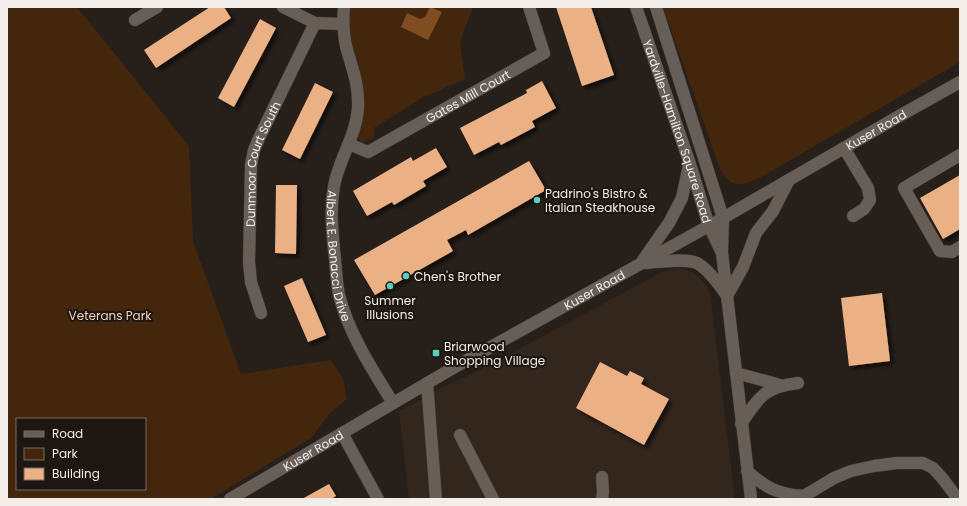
<svg xmlns="http://www.w3.org/2000/svg" width="967" height="506" font-family="Poppins,sans-serif">
<style>
.built{fill:#33261d}
.green{fill:#44260d;fill-rule:evenodd}
.water{fill:#804c22}
.building{fill:#ebb185;filter:url(#shadow)}
.lines{fill:none;stroke-linecap:round;stroke-linejoin:round}
.minor-casing{stroke:#413b37;stroke-width:13}
.minor{stroke:#665e57;stroke-width:12}
.poi-dot{fill:#5acebd;stroke:#1d1611;stroke-width:1.5}
.labels{text-anchor:middle;dominant-baseline:central;stroke-width:4;stroke-linejoin:round;paint-order:stroke}
.street-label{font-size:12px;fill:#f3edea;stroke:#1d1611}
.poi-label{font-size:12px;fill:#f3edea;stroke:#1d1611;text-anchor:start}
.park-label{font-size:12px;fill:#f4d3bc;stroke:#1d1611}
</style>
<defs>
<filter id="shadow"><feDropShadow dx="3.5" dy="3.5" stdDeviation="2" flood-color="#0009"/></filter>
</defs>
<rect width="100%" height="100%" fill="#271f1a"/>
<polygon class="built" points="678,268 693,272 698,276 707,286 710,293 735,499 409,499 399,411 446,386 480,370 662,272"/>
<g class="green">
<path d="M 7,7 L 77,7 L 189,146 L 193,241 L 241,374 L 331,360 L 343,379 L 347,399 L 330,413 L 311,438 L 211,499 L 7,499 ZM 17,419 L 145,419 L 145,489 L 17,489 Z"/>
<polygon points="347,7 473,7 460,42 465,79 422,98 374,128 374,138 362,143 356,136"/>
<path d="M 663,7 L 960,7 L 960,62 L 761,177 C 741,187 729,189 719,166 Z"/>
</g>
<polygon class="water" points="430,7 442,12 428,40 401,27 407,13 420,19 425,17"/>
<g class="building">
<polygon points="210,7 224,7 231,18 156,68 144,50"/>
<polygon points="556,7 591,7 614,75 582,86"/>
<polygon points="260,19 276,28 234,107 218,98"/>
<polygon points="542,81 556,108 532,121 535,127 501,145 499,142 474,155 460,128 527,93 526,90"/>
<polygon points="315,83 333,92 300,159 282,150"/>
<polygon points="436,148 447,167 423,181 426,186 394,205 392,202 367,216 353,191 411,157 413,161"/>
<polygon points="529,161 546,190 468,235 466,230 447,240 453,251 375,295 354,260"/>
<polygon points="960,175 960,229 943,239 920,198"/>
<polygon points="276,185 297,185 296,254 275,253"/>
<polygon points="302,278 326,335 308,342 284,286"/>
<polygon points="882,293 890,361 849,366 841,298"/>
<polygon points="600,362 627,376 630,371 644,378 641,384 669,399 644,445 576,408"/>
<polygon points="329,484 336,496 331,499 302,499"/>
</g>
<g class="lines">
<g class="minor-casing">
<g id="minor">
<polyline points="283,7 315,23 343,24"/>
<path id="s1" d="M 344,7 C 343,20 343,33 346,46 C 352,69 359,83 358,108 C 356,136 339,159 334,186 C 330,208 332,228 334,250 C 336,264 336,280 339,295 C 349,334 372,369 393,403"/>
<path id="s2" d="M 636,7 L 690,164 L 709,226 L 721,251"/>
<polyline points="656,7 723,218 722,253 751,499"/>
<polyline points="135,20 157,7"/>
<path id="s3" d="M 349,144 L 368,152 L 544,53 L 529,7"/>
<polyline points="844,148 868,188 870,200 864,209 853,216"/>
<polyline points="960,155 904,188 940,251 952,252 960,247"/>
<polyline points="643,260 669,223 682,198 689,165"/>
<path d="M 646,263 C 658,262 686,258 697,263 C 709,270 719,284 727,296"/>
<polyline points="727,296 743,267 756,233 773,211 789,180"/>
<path id="s4" d="M 261,313 L 251,282 L 249,262 L 251,165 L 254,150 L 260,136 L 315,23"/>
<polyline points="736,373 780,385"/>
<polyline points="427,383 436,499"/>
<path d="M 741,424 C 759,397 764,387 798,383"/>
<polyline points="342,433 378,499"/>
<polyline points="460,435 493,499"/>
<path d="M 747,471 C 766,488 777,494 804,496 L 800,499"/>
<polyline points="804,496 834,478 851,471 874,466 897,463 923,463 933,468 943,479 958,499"/>
<path id="s5" d="M 230,499 L 453,368 L 723,218 L 901,115 L 960,82"/>
<polyline points="602,499 603,492 602,477"/>
</g>
</g>
<use href="#minor" class="minor"/>
</g>
<g class="poi-dot">
<circle cx="537" cy="200" r="4"/>
<circle cx="406" cy="276" r="4"/>
<circle cx="390" cy="286" r="4"/>
<rect x="432" y="349" width="8" height="8" rx="2"/>
</g>
<g class="labels">
<g class="street-label">
<text stroke="none"><textPath href="#s3" startOffset="135">Gates Mill Court</textPath></text>
<text stroke="none"><textPath href="#s5" startOffset="744">Kuser Road</textPath></text>
<text stroke="none"><textPath href="#s2" startOffset="131">Yardville-Hamilton Square Road</textPath></text>
<text stroke="none"><textPath href="#s4" startOffset="153">Dunmoor Court South</textPath></text>
<text stroke="none"><textPath href="#s1" startOffset="255">Albert E. Bonacci Drive</textPath></text>
<text stroke="none"><textPath href="#s5" startOffset="420">Kuser Road</textPath></text>
<text stroke="none"><textPath href="#s5" startOffset="96">Kuser Road</textPath></text>
</g>
<g class="poi-label">
<text x="545" y="193">Padrino's Bistro &amp;<tspan x="545" dy="14">Italian Steakhouse</tspan></text>
<text x="414" y="276">Chen's Brother</text>
<text x="390" y="300" text-anchor="middle">Summer<tspan x="390" dy="14">Illusions</tspan></text>
<text x="444" y="346">Briarwood<tspan x="444" dy="14">Shopping Village</tspan></text>
</g>
<g class="park-label">
<text x="110" y="315">Veterans Park</text>
</g>
</g>
<rect width="967" height="506" fill="none" stroke="#f3edea" stroke-width="16"/>
<rect x="16" y="418" width="130" height="72" fill="#1d1611" stroke="#736c68"/>
<rect x="24" y="431" width="20" height="6" fill="#665e57" stroke="#736c68"/>
<text x="52" y="438" font-size="12" fill="#f3edea">Road</text>
<rect x="24" y="448" width="20" height="12" fill="#44260d" stroke="#736c68"/>
<text x="52" y="458" font-size="12" fill="#f3edea">Park</text>
<rect x="24" y="468" width="20" height="12" fill="#ebb185" stroke="#736c68"/>
<text x="52" y="478" font-size="12" fill="#f3edea">Building</text>
</svg>
